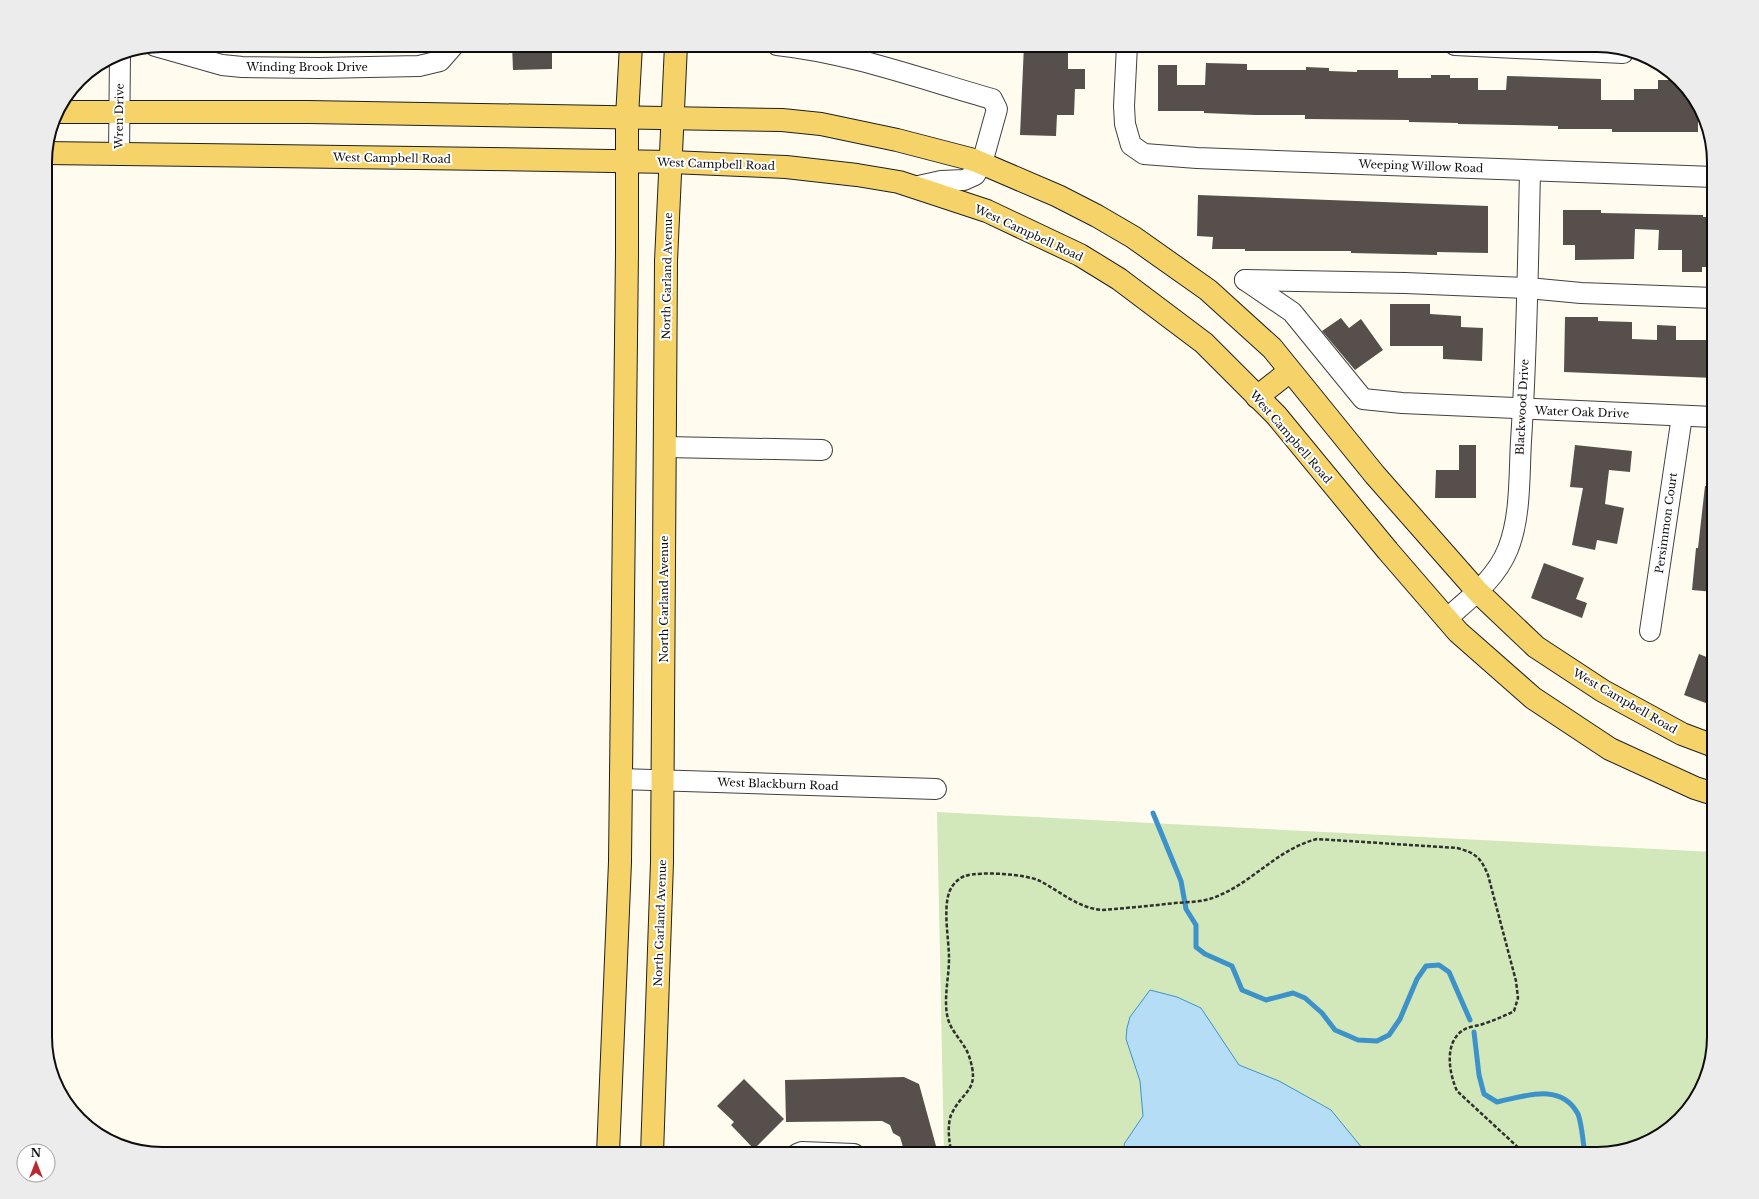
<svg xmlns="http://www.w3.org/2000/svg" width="1759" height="1199" font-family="'Libre Baskerville',serif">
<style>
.green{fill:#d2e8ba}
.water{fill:#b5ddf5;stroke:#3e92ca}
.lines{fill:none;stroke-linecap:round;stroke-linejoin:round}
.stream{stroke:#3e92ca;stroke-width:5}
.building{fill:#574f4b}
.minor-casing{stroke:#414141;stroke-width:22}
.major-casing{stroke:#1f1f1f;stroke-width:24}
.path{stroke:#303030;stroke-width:2.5;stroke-dasharray:4 2;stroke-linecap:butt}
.minor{stroke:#fff;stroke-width:20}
.major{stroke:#f5d369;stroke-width:22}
.labels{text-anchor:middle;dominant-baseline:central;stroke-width:4;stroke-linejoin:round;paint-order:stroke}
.street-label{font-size:11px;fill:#0e0e0e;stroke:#fff}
.rim{fill:none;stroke:#0e0e0e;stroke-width:2}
</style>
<rect width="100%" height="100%" fill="#fffcef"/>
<polygon class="green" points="937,812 1714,852 1714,1038 1694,1102 1649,1142 1598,1154 944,1154"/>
<polygon class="water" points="1150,990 1177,997 1201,1008 1239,1065 1279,1081 1331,1110 1367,1154 1131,1154 1125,1148 1124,1144 1143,1116 1140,1081 1126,1039 1127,1028 1130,1017"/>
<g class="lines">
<g class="stream">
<polyline points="1153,813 1181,881 1186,909 1196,925 1196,947 1205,954 1232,966 1242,990 1266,1000 1293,993 1305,998 1322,1013 1335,1030 1358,1040 1377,1041 1389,1035 1400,1019 1417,979 1426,966 1439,965 1449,972 1470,1020"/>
<path d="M 1474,1032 L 1479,1075 L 1484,1094 L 1497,1102 C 1525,1096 1561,1082 1578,1114 C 1582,1124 1583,1143 1585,1154"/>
</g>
</g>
<g class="building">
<polygon points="512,45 552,45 552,69 513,70"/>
<polygon points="1024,45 1068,45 1068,69 1085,69 1085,89 1075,89 1074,115 1057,115 1056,136 1020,135"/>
<polygon points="1206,63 1247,64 1247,70 1306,70 1306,67 1329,68 1329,71 1357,72 1357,70 1398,70 1398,78 1431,78 1431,75 1450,75 1450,78 1478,78 1478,90 1506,90 1507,76 1601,79 1601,100 1634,100 1634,89 1658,89 1658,80 1675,80 1698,105 1698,132 1612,132 1612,129 1558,129 1558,126 1458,124 1458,123 1409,122 1409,120 1305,119 1305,115 1255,115 1204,113 1204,111 1158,111 1158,65 1177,65 1177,85 1205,85"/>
<polygon points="1198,195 1488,206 1488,253 1437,252 1437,255 1351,253 1351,251 1245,251 1245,249 1212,249 1213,237 1197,236"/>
<polygon points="1563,210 1601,210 1601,213 1703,215 1703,217 1714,217 1714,267 1702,267 1702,272 1682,272 1682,250 1658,250 1659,230 1635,229 1634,259 1575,260 1575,245 1563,245"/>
<polygon points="1390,304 1430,304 1430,314 1461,316 1461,327 1483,328 1482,361 1443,359 1443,346 1390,346"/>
<polygon points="1565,317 1598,317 1598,321 1632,322 1632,339 1657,340 1657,325 1676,326 1676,340 1714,340 1714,378 1564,372"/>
<polygon points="1341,318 1349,328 1361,319 1383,350 1355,370 1322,331"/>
<polygon points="1459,445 1476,445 1476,498 1435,498 1436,470 1459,470"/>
<polygon points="1575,445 1632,451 1630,472 1609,470 1605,504 1624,508 1617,544 1597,540 1595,550 1572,545 1583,488 1570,487"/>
<polygon points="1705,486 1714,487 1714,592 1692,590 1696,548 1698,548"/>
<polygon points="1544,563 1584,578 1576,599 1587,603 1582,618 1531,598"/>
<polygon points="1699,654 1714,660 1714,706 1684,695"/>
<polygon points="904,1077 919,1084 936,1146 913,1152 903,1147 900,1137 893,1133 890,1125 882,1121 786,1122 785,1080"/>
<polygon points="744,1079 784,1119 754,1149 731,1125 734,1122 717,1106"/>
</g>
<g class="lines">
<g class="minor-casing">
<g id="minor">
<path d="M 777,45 C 851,53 921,79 992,99 L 997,109 L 982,163 L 975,175 L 964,180 L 941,181 L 914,187"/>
<polyline points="1127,45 1124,106 1125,124 1131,145 1144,154 1197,158 1714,177"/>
<polyline points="1455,45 1623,53"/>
<polyline points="155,46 222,65 242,67 319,68 419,66 440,61 454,45"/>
<polyline points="119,155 120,53"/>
<polyline points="1245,280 1292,312 1363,399 1402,403 1714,417"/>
<polyline points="1245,280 1405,283 1528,288 1581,293 1714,298"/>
<polyline points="665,447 822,450"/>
<path d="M 1446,619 C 1470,598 1496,579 1508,549 C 1521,516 1519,476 1521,441 C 1527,351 1528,261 1530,171"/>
<polyline points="1650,631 1682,416"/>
<polyline points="620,779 936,789"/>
<polyline points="797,1154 802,1152 854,1154"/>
</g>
</g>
<g class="major-casing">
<g id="major">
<polyline points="57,112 308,112 782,120 821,124 897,140 974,160 1058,196 1097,216 1133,237 1208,290 1272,348 1375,475 1478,592 1536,647 1603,691 1682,734 1714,746"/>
<polyline points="45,153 489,159 671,162 786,167 857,175 899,182 987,211 1080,255 1119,279 1204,343 1276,415 1388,551 1458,632 1533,698 1610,749 1695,788 1714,794"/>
<polyline points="1257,397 1290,371"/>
<polyline points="608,1154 620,862 627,252 627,117 631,45"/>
<polyline points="652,1154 662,862 666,261 676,45"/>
</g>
</g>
<path class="path" d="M 952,1154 C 949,1143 947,1126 951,1115 C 963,1089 981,1092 969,1056 C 964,1042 952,1033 948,1019 C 943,1000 949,978 949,959 C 949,939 943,911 949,893 C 951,886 958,878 965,876 C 980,871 1026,874 1040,881 C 1061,892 1078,908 1102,910 C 1126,908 1150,906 1175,903 C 1190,902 1206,902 1220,895 C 1255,880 1278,849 1317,839 L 1457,848 C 1476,853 1481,858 1488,875 L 1516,981 L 1518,998 L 1514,1011 C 1503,1017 1492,1021 1480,1025 C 1475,1026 1469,1027 1465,1029 C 1443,1041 1449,1073 1457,1091 L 1522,1151 L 1524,1154"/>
<use href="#minor" class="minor"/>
<use href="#major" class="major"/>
</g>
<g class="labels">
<g class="street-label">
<text x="307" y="67">Winding Brook Drive</text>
<text transform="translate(119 116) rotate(-89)">Wren Drive</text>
<text transform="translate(392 158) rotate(1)">West Campbell Road</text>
<text transform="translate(716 164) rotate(2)">West Campbell Road</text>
<text transform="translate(1421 166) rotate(2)">Weeping Willow Road</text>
<text transform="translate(1029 233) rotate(25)">West Campbell Road</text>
<text transform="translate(667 276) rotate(-89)">North Garland Avenue</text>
<text transform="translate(1522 407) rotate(-87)">Blackwood Drive</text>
<text transform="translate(1582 412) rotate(2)">Water Oak Drive</text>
<text transform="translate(1291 437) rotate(49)">West Campbell Road</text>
<text transform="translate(1666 523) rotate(-82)">Persimmon Court</text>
<text transform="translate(664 599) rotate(-90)">North Garland Avenue</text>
<text transform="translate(1625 701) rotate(30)">West Campbell Road</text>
<text transform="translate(778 784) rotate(2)">West Blackburn Road</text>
<text transform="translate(660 923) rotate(-88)">North Garland Avenue</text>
</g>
</g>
<path d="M0 0H1759V1199H0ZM162 52H1597A110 110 0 0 1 1707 162V1037A110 110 0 0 1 1597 1147H162A110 110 0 0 1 52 1037V162A110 110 0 0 1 162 52Z" fill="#ececec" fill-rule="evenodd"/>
<path class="rim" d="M162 52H1597A110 110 0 0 1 1707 162V1037A110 110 0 0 1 1597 1147H162A110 110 0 0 1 52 1037V162A110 110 0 0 1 162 52Z"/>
<g transform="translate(36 1163)"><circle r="19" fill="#ffffff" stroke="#9f9f9f"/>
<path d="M0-3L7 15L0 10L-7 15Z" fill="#bb2930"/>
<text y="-6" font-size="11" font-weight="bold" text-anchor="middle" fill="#0e0e0e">N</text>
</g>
</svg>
